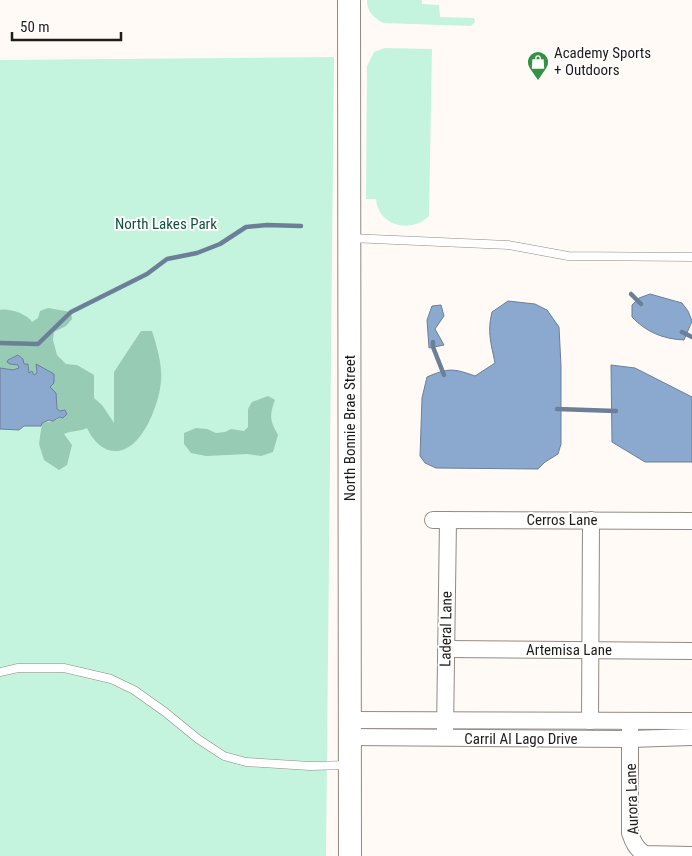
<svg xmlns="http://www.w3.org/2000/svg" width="692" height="856" font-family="'Roboto Condensed',sans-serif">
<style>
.green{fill:#c4f4dd}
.forest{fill:#97cbb3}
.water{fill:#8ba9cf;stroke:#6b7f99}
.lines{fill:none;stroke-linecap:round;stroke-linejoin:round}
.stream{stroke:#6b7f99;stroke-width:4.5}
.lane-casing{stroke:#918a84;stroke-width:9}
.street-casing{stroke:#918a84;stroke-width:18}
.secondary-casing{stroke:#918a84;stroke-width:24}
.lane{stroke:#fff;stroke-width:8}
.street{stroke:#fff;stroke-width:16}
.secondary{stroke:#fff;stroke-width:22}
.labels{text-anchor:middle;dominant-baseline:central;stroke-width:4;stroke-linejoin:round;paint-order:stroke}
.poi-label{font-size:15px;fill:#1f1d1a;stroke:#fff;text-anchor:start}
.park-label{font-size:15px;fill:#12533c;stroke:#fff}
.street-label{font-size:15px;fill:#1f1d1a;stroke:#fff}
</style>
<rect width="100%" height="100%" fill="#fffaf6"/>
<g class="green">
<path d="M 367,0 L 422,0 L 422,4 L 439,5 L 440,17 L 474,18 L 475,22 L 471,26 L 383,23 C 373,17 367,12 367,0 Z"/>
<path d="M 385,48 L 432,49 L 429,216 C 411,234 378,226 376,199 L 366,199 L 367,66 L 374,52 Z"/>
<polygon points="334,57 326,856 0,856 0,60"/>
</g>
<g class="forest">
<path d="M 48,308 L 71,312 L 72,319 L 66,326 L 54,332 L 53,340 L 57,355 L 66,364 L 77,365 L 94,375 L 94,398 L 102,405 L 114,423 L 114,372 L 141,331 L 152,331 C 158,350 164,370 160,389 C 156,411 138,459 108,450 C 98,446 91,437 87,428 C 80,432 72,430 64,434 L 72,445 L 67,465 L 59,470 L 44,460 L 39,444 L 42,423 L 57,420 L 60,417 L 63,418 L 67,414 L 65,410 L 60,411 L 57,409 L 57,399 L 50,387 L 54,383 C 53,373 45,371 36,367 L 37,373 L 34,375 L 32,371 L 29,373 L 29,365 L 24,364 L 21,357 L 18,355 L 10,359 L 10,364 L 18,365 L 19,368 L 13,370 L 0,368 L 0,310 C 9,308 27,314 32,322 L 38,318 L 40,311 Z"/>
<path d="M 268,396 L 275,400 C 269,416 270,421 278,435 L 273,452 L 261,456 L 247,454 L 206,456 L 191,453 L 184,444 L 184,433 L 196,428 L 207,429 L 216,433 L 225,432 L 231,429 L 244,431 L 248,427 L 248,409 L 252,402 Z"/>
</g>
<g class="water">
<path d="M 650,294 L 682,303 L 688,311 L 692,321 L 684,340 C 663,339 646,332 632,317 L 632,305 L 639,298 Z"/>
<path d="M 508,301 L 535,304 L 547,310 L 559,327 L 561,366 L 561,444 L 558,454 L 545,462 L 538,469 L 436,468 L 425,463 L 420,456 L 422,398 L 427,377 C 448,368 453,368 475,376 L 495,363 C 491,343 487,332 492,312 Z"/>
<polygon points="441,305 444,316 435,329 444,345 429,348 427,320 432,306"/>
<polygon points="18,355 23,359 24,364 28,364 29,373 32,371 34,375 37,373 36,364 54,374 54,383 50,387 56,393 57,409 60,411 65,410 67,414 63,418 60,417 53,421 49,420 42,423 41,426 24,426 19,430 0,429 0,368 13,370 19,368 18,365 10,364 7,362 8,360"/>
<polygon points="611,365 635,368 692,397 692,462 645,462 612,442"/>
</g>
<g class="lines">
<g class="stream">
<polyline points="631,294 641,304"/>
<polyline points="682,332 692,337"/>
<polyline points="433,342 433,347 444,375"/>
<polyline points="0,343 38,344 71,312 147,274 167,259 197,253 220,244 246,227 267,225 301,226"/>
<polyline points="557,409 616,411"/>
</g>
<g class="lane-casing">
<g id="lane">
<polyline points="350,238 508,245 568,256 692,257"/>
<polyline points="0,672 18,668 64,668 111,679 134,690 165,712 198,739 224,756 246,762 310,766 349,765"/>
</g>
</g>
<g class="street-casing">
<g id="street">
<polyline points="433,520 692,521"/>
<polyline points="446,649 692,651"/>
<polyline points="351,720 692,721"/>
<polyline points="590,721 591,520"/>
<path d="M 630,729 L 630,833 C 633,842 636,848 644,854 L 692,855"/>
<polyline points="445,731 448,520"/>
<polyline points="350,737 630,739 692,737"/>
</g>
</g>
<g class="secondary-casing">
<polyline id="secondary" points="349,0 350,856"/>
</g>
<use href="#lane" class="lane"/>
<use href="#street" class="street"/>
<use href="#secondary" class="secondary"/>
</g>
<defs>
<g id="shop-pin" transform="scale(1.125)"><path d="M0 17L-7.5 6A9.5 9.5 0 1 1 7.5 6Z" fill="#359143" stroke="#fff"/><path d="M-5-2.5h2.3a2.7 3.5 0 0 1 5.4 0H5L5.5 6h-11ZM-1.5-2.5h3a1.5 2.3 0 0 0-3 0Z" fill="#fff"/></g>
</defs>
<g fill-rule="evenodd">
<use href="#shop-pin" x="538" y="62"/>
</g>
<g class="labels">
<g class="poi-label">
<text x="554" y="53">Academy Sports<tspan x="554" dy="17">+ Outdoors</tspan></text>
</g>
<g class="park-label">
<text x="166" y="224">North Lakes Park</text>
</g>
<g class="street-label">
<text transform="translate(350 428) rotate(-90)">North Bonnie Brae Street</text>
<text x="562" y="520">Cerros Lane</text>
<text transform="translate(446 629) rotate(-89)">Laderal Lane</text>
<text x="569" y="650">Artemisa Lane</text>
<text x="521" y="739">Carril Al Lago Drive</text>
<text transform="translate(632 799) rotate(-92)">Aurora Lane</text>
</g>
</g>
<path d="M12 32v8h109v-8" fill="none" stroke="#1f1d1a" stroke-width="2.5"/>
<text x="20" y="32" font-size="15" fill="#1f1d1a" stroke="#ffffff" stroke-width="4" paint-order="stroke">50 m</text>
</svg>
